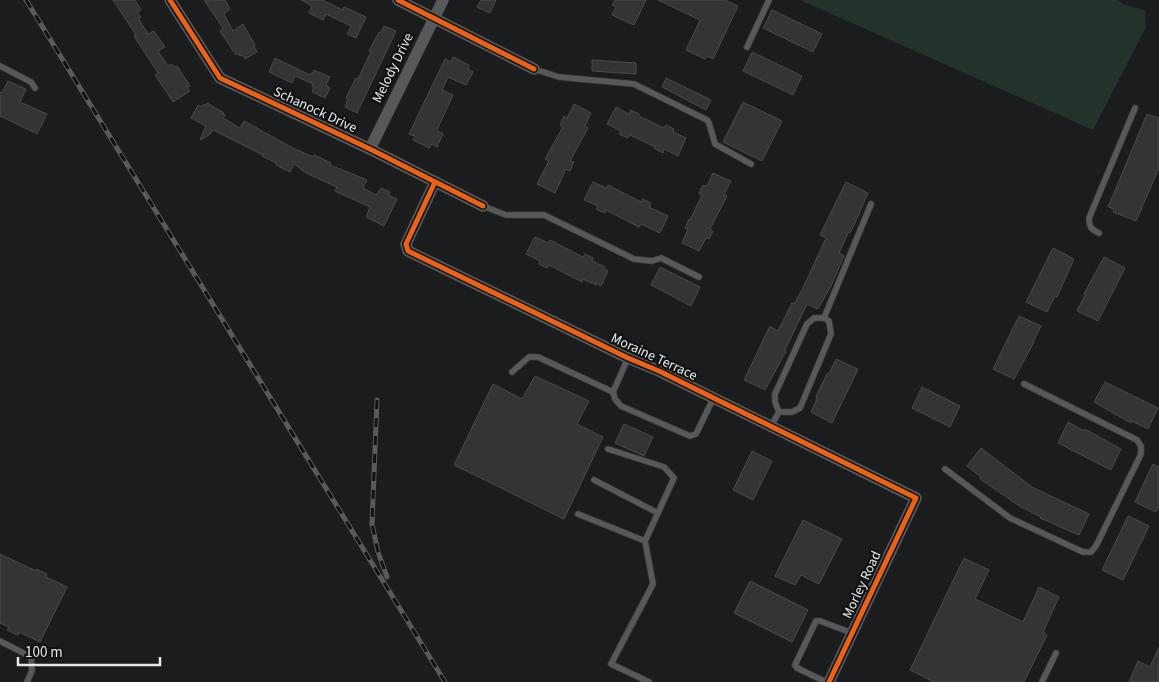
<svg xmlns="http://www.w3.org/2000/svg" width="1159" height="682" font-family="'Source Sans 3',sans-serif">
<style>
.green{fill:#23332c}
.building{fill:#333436;stroke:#494a4b}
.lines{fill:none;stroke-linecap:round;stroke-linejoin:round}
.lane-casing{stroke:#383939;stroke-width:7}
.street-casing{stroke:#383939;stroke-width:12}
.lane{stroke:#575858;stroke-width:5.5}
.street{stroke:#575858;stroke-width:11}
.rail-casing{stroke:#5a5a5a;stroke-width:5}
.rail{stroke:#101314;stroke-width:3;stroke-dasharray:9;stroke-linecap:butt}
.cycleway-casing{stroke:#101314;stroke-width:8}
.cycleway{stroke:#ea6118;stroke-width:5}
.labels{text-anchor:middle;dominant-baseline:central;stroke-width:4.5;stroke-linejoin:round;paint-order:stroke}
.street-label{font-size:14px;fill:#e7e9ea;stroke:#101314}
</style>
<rect width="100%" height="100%" fill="#1a1c1d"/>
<polygon class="green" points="800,0 1117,0 1125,5 1145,10 1146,27 1093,130"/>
<g class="building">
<polygon points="113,0 135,0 141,10 137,12 141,17 138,18 148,34 154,31 165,47 158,51 168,66 172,64 175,67 177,66 190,86 187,87 190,91 173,102 155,75 158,73 134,36 136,35"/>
<polygon points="204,0 225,0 230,9 224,14 233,31 243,24 255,45 254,46 257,52 245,59 242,55 240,56 238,53 236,55 220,31 223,28"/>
<polygon points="301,0 322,0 343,10 344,7 366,17 356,38 347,34 351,26 326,14 323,20 309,13 312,6"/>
<polygon points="481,0 496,0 490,13 477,7"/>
<polygon points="615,0 646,0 634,25 612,15 616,7 612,5"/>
<polygon points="658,0 725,0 738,6 713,59 707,56 705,59 686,50 700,20"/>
<polygon points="772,10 822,34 813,52 763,28"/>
<polygon points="384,26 396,31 357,113 345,107 348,99 346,98 356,78 358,79 367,60 371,52 369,51 379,32 381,33"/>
<polygon points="752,52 802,76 793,95 743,71"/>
<polygon points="453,57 469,65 468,69 473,72 466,85 448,77 442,90 453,95 437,130 443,134 437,147 432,144 429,148 413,140 415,136 409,134 445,59 451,62"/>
<polygon points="275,58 310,75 311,73 312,74 314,70 330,77 326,85 330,88 325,98 312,92 314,87 312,86 313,84 295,76 292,83 269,72"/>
<polygon points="592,60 636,63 636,74 592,71"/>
<polygon points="666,78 711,100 706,110 662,87"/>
<polygon points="8,81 26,89 20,102 47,114 37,134 0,116 0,92 2,93"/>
<polygon points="743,102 782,121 762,161 723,142"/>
<polygon points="207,103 224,113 223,114 225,115 223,118 240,128 244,121 293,148 313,157 314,155 331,163 330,165 367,180 363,188 376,195 381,188 390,192 388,195 397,199 384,226 366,217 370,207 335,191 337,187 306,173 294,164 290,172 276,165 276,163 262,156 263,155 213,130 209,135 200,140 206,126 191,118 198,105 202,107 204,104 206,106"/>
<polygon points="574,104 591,113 585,126 588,128 570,161 574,162 570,171 566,169 555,193 537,184 549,161 545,159 563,127 560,125 564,116 567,118"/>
<polygon points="616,107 629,114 631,110 639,114 639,116 664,128 666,125 674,129 673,132 686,138 678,156 664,149 663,153 654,148 655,147 630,135 628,138 619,134 621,131 607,124"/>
<polygon points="1147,114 1159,118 1159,168 1136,221 1113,212 1114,209 1108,207"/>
<polygon points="713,173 731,181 724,195 727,196 710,229 713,231 709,239 706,238 699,251 682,243 688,229 685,228 689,219 690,220 702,195 699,193 703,185 707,186"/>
<polygon points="593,182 606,188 608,185 641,202 643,199 651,203 649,207 668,216 660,233 641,224 639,227 606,210 605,213 596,209 598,206 584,200"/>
<polygon points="846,182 868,193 855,223 850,233 848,233 839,253 844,256 831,286 818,309 807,304 785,350 786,351 765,390 744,380 770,326 778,331 792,303 794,304 802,290 826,238 820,235"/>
<polygon points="535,237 549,243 550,240 583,257 585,254 593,258 592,261 605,267 604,269 608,271 601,286 597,283 596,285 583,279 582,282 549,265 547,268 539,264 540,261 526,254"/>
<polygon points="1053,248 1074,259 1057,297 1055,296 1047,312 1026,302"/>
<polygon points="1104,257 1125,268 1098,321 1077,311 1085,295 1084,294"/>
<polygon points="660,267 700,287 691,306 651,285"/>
<polygon points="1019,316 1041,326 1033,342 1034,342 1014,379 993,369"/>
<polygon points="836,359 858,369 832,423 811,412 817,399 816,396 827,374 830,372"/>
<polygon points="535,376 589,401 577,424 603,437 564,519 454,465 493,384 522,399"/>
<polygon points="1105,382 1158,408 1148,429 1132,421 1131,423 1094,402"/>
<polygon points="922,387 960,406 950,427 912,408"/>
<polygon points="1068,422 1084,431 1085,429 1121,449 1111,470 1058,443"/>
<polygon points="624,424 653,437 644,456 615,443"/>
<polygon points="981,448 1032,487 1089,514 1079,535 1040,518 1041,517 1021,507 980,479 981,477 967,466"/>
<polygon points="752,451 772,461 753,500 733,490"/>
<polygon points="1153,464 1159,467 1159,507 1156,512 1135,502"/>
<polygon points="1128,516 1149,526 1123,580 1102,570"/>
<polygon points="803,520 842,539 819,584 801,575 795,585 775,576"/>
<polygon points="0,554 36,571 36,569 47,574 46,577 67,587 40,642 19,632 18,635 7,630 9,627 0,623"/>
<polygon points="964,558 989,570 975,599 1023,622 1039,587 1059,597 1043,632 1047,635 1024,682 934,682 910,670"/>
<polygon points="750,581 808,610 792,642 734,613"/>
<polygon points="1159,647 1159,682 1129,682 1138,661 1150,667"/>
</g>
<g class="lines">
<g class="lane-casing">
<g id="lane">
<polyline points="747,47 769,0"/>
<polyline points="0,66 31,82 35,88"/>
<polyline points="534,69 559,77 634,84 707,120 709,123 715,144 751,164"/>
<polyline points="483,206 506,215 544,215 634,259 652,261 661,258 699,277"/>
<path d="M 1099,233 C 1091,229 1089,227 1089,218 L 1135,108"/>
<polyline points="824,318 871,204"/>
<polyline points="512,372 529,357 538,357 613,392 628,358"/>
<polyline points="613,392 615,399 621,406 690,436 696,434 713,399"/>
<polyline points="771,426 779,412 775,402 775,394 807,324 814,318 824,318 829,321 831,334 800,408 792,412 779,412"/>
<polyline points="608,449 664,467 674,478 645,541 653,584 611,664 649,682"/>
<polyline points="945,469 1010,518 1083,552 1091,552 1096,546 1141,454 1141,446 1137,440 1024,384"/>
<polyline points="594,480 658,513"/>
<polyline points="578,514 645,541"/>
<polyline points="0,641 31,657 32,671 27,682"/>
<polyline points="826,682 797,668 795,665 816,621 820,621 852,633"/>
<polyline points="1042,682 1056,653"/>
</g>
</g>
<g class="street-casing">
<g id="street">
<polyline points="170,0 220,78 370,149 483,206"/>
<polyline points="398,0 534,69"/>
<polyline points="370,149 443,0"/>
<polyline points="435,182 406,244 408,251 628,358 659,371 916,498 829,682"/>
</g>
</g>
<use href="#lane" class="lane"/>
<use href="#street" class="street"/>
<g class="rail-casing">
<g id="rail">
<polyline points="26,0 445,682"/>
<polyline points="377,400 372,524 378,552 387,577"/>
</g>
</g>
<use href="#rail" class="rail"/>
<g class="cycleway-casing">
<g id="cycleway">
<polyline points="170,0 220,78 370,149 483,206"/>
<polyline points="398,0 534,69"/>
<polyline points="435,182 406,244 408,251 628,358 659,371 916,498 829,682"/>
</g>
</g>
<use href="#cycleway" class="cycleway"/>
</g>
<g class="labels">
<g class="street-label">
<text transform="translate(393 68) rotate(-64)">Melody Drive</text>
<text transform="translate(315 110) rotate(25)">Schanock Drive</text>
<text transform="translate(654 357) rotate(25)">Moraine Terrace</text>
<text transform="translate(862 585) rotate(-65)">Morley Road</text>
</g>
</g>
<path d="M18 657v8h142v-8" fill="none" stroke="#e7e9ea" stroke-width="2.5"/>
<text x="25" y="657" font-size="15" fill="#e7e9ea" stroke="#101314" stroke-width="4" paint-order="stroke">100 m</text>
</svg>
